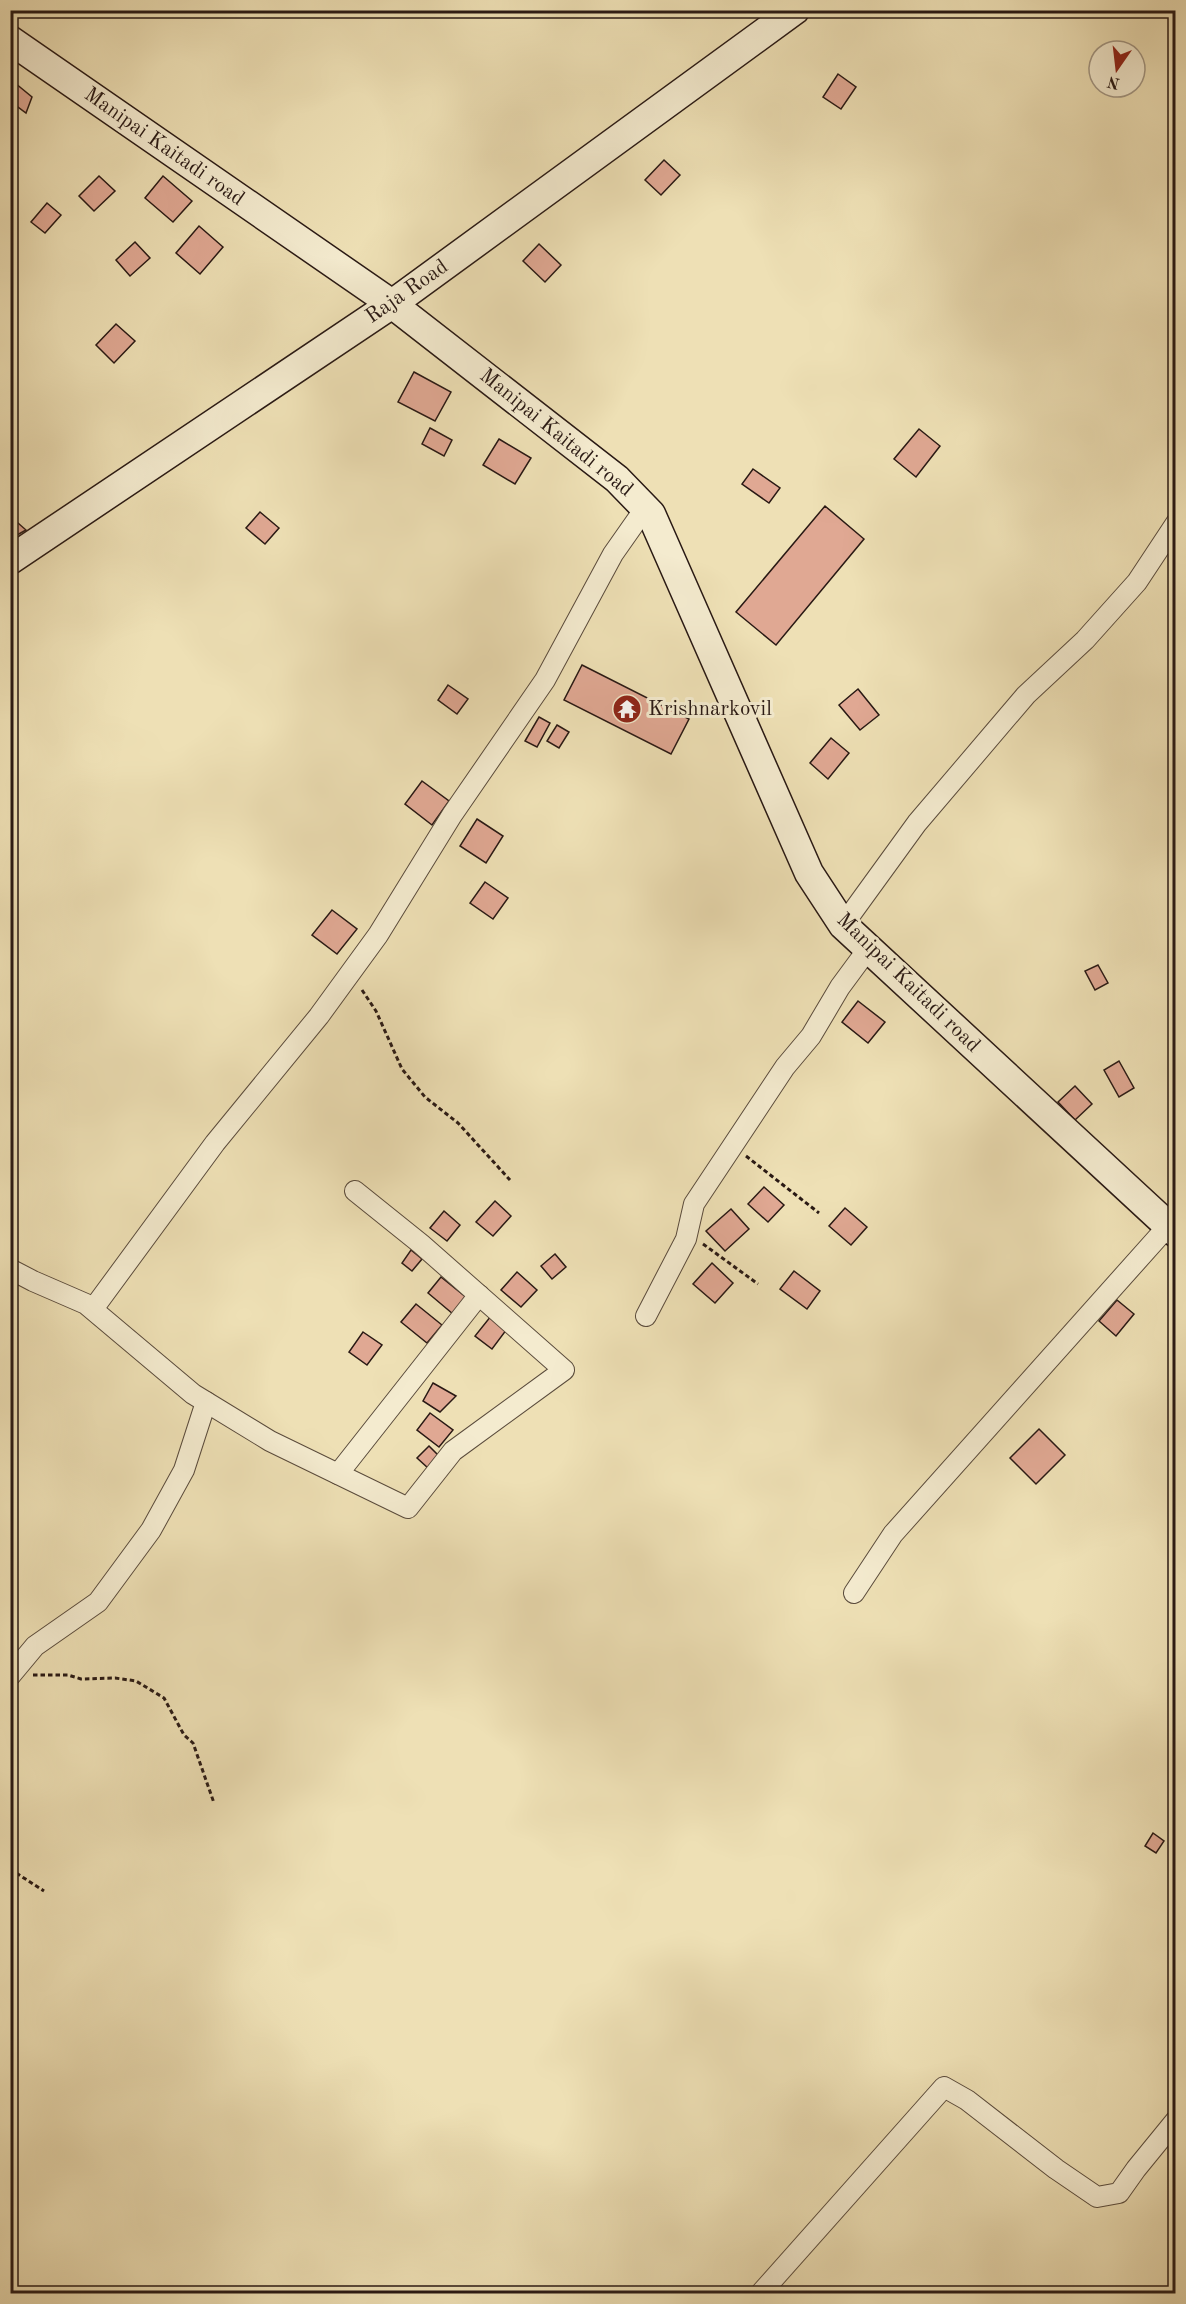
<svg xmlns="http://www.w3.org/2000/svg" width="1186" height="2304" font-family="'Old Standard TT',serif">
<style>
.building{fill:#e0a893;stroke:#291914;stroke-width:1.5}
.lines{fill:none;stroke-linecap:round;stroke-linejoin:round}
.street-casing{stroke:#5a4b3c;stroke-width:22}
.secondary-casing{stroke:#291914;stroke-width:31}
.path{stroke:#291914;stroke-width:3;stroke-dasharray:4.5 3;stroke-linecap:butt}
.street{stroke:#f4ebcf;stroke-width:20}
.secondary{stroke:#f4ebcf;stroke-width:28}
.labels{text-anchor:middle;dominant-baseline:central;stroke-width:6;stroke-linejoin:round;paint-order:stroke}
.street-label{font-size:21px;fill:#291914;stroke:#f4ebcf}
.poi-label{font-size:21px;fill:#291914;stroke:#f4ebcf;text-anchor:start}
</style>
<rect width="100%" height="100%" fill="#eee0b5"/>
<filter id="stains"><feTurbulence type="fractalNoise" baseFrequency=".00333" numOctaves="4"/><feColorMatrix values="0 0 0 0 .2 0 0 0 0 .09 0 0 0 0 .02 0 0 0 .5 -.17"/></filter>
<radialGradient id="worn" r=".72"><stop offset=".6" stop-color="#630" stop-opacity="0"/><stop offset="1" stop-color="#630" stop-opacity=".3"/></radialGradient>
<g class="building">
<polygon points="838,74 856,87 841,109 823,97"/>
<polygon points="15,83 32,97 26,113 10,101 10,88"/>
<polygon points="664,160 680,175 661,195 645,180"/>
<polygon points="99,176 115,191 94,211 79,196"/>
<polygon points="163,176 192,201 173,222 145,198"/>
<polygon points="47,203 61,215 45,233 31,222"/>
<polygon points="199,226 223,247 200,274 176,253"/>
<polygon points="135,242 150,258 130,276 116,260"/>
<polygon points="539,244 561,265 545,282 523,261"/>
<polygon points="116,324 135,341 114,363 96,345"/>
<polygon points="414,372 451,392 435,421 398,402"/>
<polygon points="430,428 452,440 444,456 422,444"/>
<polygon points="919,429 940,446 916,477 894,459"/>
<polygon points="499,439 531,458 515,484 483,465"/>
<polygon points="753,469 780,488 769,503 742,484"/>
<polygon points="825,506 864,539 776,645 736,612"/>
<polygon points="260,512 279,528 265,544 246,528"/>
<polygon points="10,516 26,530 10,539"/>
<polygon points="582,665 689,719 671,754 564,700"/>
<polygon points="448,685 468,699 457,714 438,700"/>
<polygon points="858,689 879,715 860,730 839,705"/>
<polygon points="539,717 550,723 537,747 525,741"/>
<polygon points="557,725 569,732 559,748 547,741"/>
<polygon points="831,738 849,753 828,779 810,763"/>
<polygon points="422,781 449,801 432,825 405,804"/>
<polygon points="477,819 503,836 486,863 460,846"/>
<polygon points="485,882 508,898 493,919 470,903"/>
<polygon points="332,910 357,929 337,954 312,935"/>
<polygon points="1098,965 1108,983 1095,990 1085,971"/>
<polygon points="858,1001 885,1022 868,1043 842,1022"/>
<polygon points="1119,1061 1134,1088 1119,1097 1104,1070"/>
<polygon points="1075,1086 1092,1104 1075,1120 1058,1102"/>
<polygon points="764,1187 784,1205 768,1222 748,1204"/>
<polygon points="495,1201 511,1216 493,1236 476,1222"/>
<polygon points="845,1208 867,1227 851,1245 829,1226"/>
<polygon points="731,1209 749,1229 725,1251 706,1231"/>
<polygon points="444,1211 460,1225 447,1241 430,1228"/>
<polygon points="411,1250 422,1259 412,1271 402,1263"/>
<polygon points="555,1254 566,1267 552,1279 541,1266"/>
<polygon points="712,1263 733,1283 715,1303 693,1284"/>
<polygon points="794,1271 820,1291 807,1309 780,1289"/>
<polygon points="517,1272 537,1290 521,1307 501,1290"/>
<polygon points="441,1277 467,1298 453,1314 428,1293"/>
<polygon points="1117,1300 1134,1314 1116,1336 1099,1321"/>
<polygon points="416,1304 442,1325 427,1343 401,1322"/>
<polygon points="491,1316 507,1329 492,1349 475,1336"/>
<polygon points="363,1332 382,1345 367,1365 349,1352"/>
<polygon points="433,1383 456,1396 440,1412 423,1401"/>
<polygon points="430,1413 453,1430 439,1447 417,1430"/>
<polygon points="1039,1429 1065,1455 1036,1484 1010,1458"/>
<polygon points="429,1446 440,1457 428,1468 417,1458"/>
<polygon points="1153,1833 1164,1841 1156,1853 1145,1846"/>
</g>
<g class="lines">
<g class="street-casing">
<g id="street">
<polyline points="843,925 917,823 1026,695 1085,640 1137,582 1176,523"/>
<polyline points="10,1269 33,1281 86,1304 193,1394 270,1441 408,1508 453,1451 564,1370 421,1244 355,1191"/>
<polyline points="93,1309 215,1143 319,1016 378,935 452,815 545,680 613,554 646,507"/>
<polyline points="646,1316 686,1239 694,1204 785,1067 811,1036 840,987 868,949"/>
<polyline points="338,1474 479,1295"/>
<polyline points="854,1593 893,1534 1168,1226"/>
<polyline points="10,1676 35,1646 98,1602 151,1530 184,1470 206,1402"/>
<polyline points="760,2294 944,2087 967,2100 1056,2169 1097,2197 1119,2193 1136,2169 1176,2120"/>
</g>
</g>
<g class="secondary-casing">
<g id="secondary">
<polyline points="10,40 392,304 617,479 651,514 809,873 843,925 1176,1233"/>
<polyline points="10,560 392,304 795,10"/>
</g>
</g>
<g class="path">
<polyline points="362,990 376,1011 402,1069 425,1097 458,1123 510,1180"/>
<polyline points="746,1156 819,1213"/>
<polyline points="703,1244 758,1284"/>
<polyline points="33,1675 68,1675 81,1679 115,1678 136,1681 164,1698 184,1735 193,1743 214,1803"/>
<polyline points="10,1869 44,1891"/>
</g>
<use href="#street" class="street"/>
<use href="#secondary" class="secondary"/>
</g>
<defs>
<g id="temple-disc" transform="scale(1.5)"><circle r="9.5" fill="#8f2418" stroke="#f4ebcf"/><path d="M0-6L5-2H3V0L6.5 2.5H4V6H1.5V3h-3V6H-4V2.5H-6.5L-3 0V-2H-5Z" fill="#fff"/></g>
</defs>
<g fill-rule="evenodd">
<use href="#temple-disc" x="627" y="709"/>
</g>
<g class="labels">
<g class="street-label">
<text transform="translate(164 147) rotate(35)">Manipai Kaitadi road</text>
<text transform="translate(407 292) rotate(-35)">Raja Road</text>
<text transform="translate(556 433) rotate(39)">Manipai Kaitadi road</text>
<text transform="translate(908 983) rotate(44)">Manipai Kaitadi road</text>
</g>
<g class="poi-label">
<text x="648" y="709">Krishnarkovil</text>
</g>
</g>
<rect width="1186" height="2304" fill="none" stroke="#eee0b5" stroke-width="36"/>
<rect x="12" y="12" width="1162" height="2280" fill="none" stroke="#291914" stroke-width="3"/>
<rect x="18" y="18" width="1150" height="2268" fill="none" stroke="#291914" stroke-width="1.5"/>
<g transform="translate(1117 69) rotate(194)"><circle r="28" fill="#f4ebcf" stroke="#a39784" stroke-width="1.5"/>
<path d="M0-4.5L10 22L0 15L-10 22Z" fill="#8f2418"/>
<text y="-9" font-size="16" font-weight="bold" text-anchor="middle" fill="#291914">N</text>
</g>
<rect width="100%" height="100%" filter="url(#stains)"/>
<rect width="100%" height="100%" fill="url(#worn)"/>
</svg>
